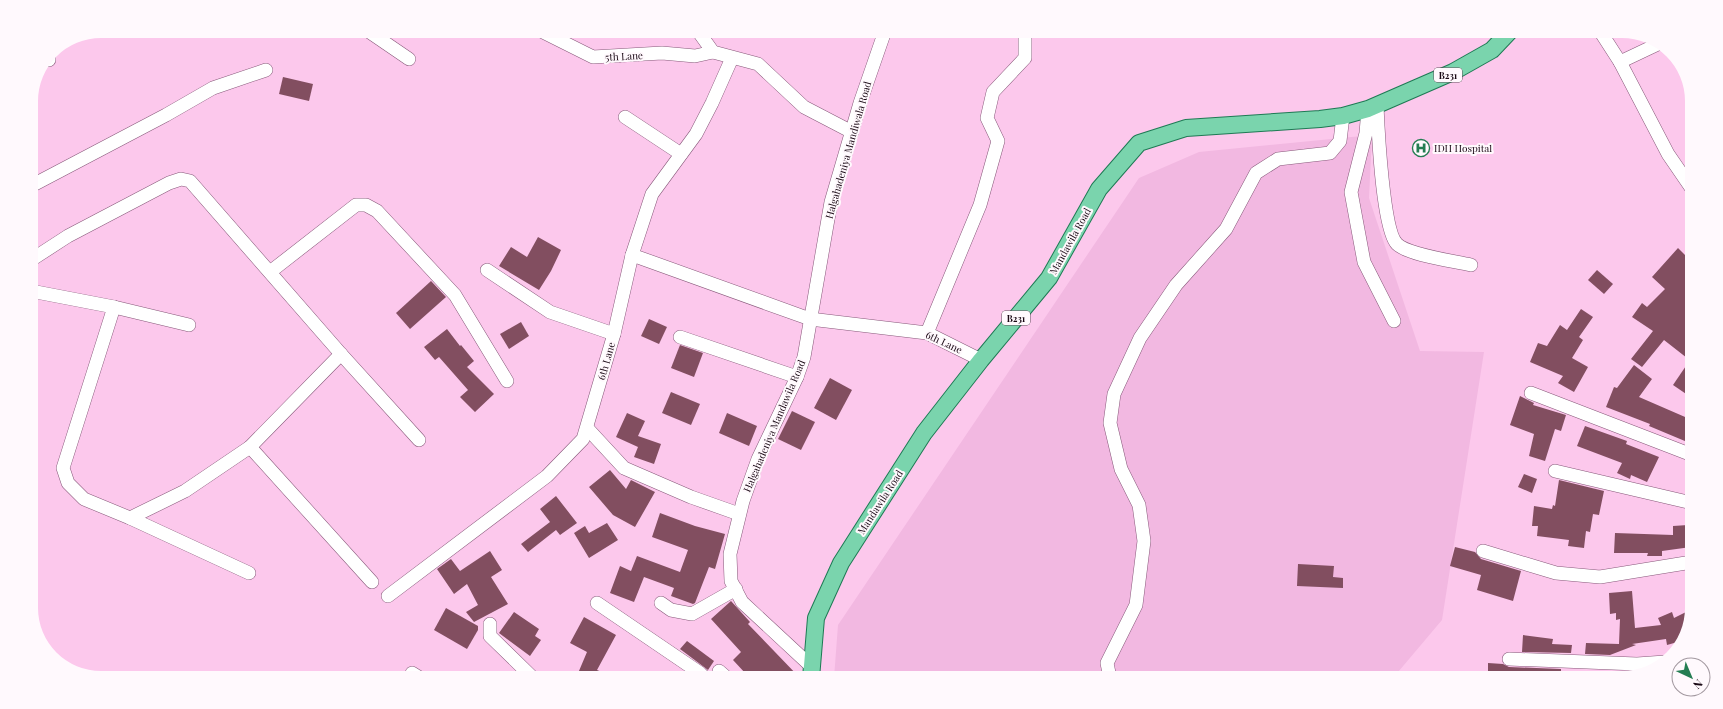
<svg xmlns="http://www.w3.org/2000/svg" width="1723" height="709" font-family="'Playfair Display',serif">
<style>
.built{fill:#f2b8e1}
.building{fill:#824e60}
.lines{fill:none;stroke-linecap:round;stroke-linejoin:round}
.minor-casing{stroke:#87597a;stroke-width:14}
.major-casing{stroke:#1e7a54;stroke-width:18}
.minor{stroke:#fff;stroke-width:13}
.major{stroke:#7ad4ad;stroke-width:16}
.labels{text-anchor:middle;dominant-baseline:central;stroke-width:4;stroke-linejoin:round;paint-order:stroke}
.shield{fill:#fff9fd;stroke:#5e505a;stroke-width:1}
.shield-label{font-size:9px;font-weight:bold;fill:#190814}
.street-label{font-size:10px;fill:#190814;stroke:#fff9fd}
.poi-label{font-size:10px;fill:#190814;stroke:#fff9fd;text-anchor:start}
</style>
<rect width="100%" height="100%" fill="#fcc8ec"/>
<polygon class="built" points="1372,135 1369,198 1420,351 1484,352 1442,620 1393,678 1092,678 1091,676 1089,678 834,678 838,625 1139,178 1199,152"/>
<g class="building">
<polygon points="283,77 313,84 309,101 279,94"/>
<polygon points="538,237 561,250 551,271 539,290 499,266 511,247 527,257"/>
<polygon points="1678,248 1692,262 1692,352 1687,358 1664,340 1642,367 1631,359 1653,331 1632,317 1642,303 1647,307 1665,289 1652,277"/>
<polygon points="1597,270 1613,284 1604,294 1588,280"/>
<polygon points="431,281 446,297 410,329 396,313"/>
<polygon points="1581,309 1593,317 1579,337 1583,340 1572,358 1588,367 1574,392 1558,383 1563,376 1530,362 1538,343 1547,346 1560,325 1567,330"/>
<polygon points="649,319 667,327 659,344 641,336"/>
<polygon points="521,322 529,336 509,349 500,334"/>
<polygon points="447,329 460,346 461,345 474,361 467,367 494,394 475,412 460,397 468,390 439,357 435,360 424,347"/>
<polygon points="680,345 703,353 694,377 671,368"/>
<polygon points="1692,357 1692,398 1673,385"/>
<polygon points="1634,365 1652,379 1639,397 1692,420 1692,444 1649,426 1650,424 1606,407 1614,387 1617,388"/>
<polygon points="830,378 852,390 836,420 814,408"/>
<polygon points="671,392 700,404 691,425 662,413"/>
<polygon points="1520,396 1534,403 1533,405 1566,415 1561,431 1555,429 1545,461 1529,456 1534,434 1510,425"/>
<polygon points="792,411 815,422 801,450 778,439"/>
<polygon points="627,413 645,421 638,436 661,444 654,464 634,457 638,447 616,437"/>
<polygon points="727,413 757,426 749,446 719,433"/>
<polygon points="1585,426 1627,441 1626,444 1659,457 1647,482 1631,475 1630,479 1617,473 1622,463 1577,446"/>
<polygon points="610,470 626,489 631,480 655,492 635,527 613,515 589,487"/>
<polygon points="1524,474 1537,479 1532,493 1518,487"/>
<polygon points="1559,480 1604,491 1599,515 1593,514 1590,532 1586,531 1584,548 1568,546 1569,540 1537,536 1538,526 1532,526 1534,506 1552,509 1553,505 1555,506"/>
<polygon points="556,496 577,523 560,535 556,530 528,552 521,544 550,522 540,509"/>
<polygon points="660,513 695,526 725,534 715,569 709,567 695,603 693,604 671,596 674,588 644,577 634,602 610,593 620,566 631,571 637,556 680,572 688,550 652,537"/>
<polygon points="607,523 618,540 589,558 574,533 585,526 589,533"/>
<polygon points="1688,525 1691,547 1662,551 1662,556 1647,556 1648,553 1614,553 1615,533 1673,535 1673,526"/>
<polygon points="1455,547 1475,552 1481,559 1521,571 1513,601 1477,590 1481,575 1450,566"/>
<polygon points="490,551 502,570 491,577 508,604 474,622 466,612 478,605 467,584 454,594 437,569 451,559 460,571"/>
<polygon points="1298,564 1334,566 1333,577 1343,578 1343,588 1297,586"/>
<polygon points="1632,591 1635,628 1661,625 1658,618 1672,612 1674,618 1692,609 1687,634 1681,641 1667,645 1666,639 1632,644 1636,645 1610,655 1585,654 1586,643 1619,644 1620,619 1616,620 1616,613 1610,614 1609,593"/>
<polygon points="731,601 750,622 748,624 800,678 746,678 746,674 733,660 741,652 711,619"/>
<polygon points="446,608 478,626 478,630 467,649 434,630"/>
<polygon points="514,612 539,629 535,636 541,640 530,656 499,633"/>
<polygon points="584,617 616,635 597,670 616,678 576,678 587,652 570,643"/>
<polygon points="1523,635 1553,639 1552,644 1572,645 1571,653 1522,652"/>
<polygon points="687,641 714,661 708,670 680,649"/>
<polygon points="1488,663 1503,664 1509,667 1561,669 1561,678 1488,678"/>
</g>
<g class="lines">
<g class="minor-casing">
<g id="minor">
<polyline points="368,31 409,59"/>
<polyline points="541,31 593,57 662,53 695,56 713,52"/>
<polyline points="698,31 713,52 758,64 804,107 852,132"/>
<polyline points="1600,31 1620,62 1668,154 1692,189"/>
<polyline points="48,59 49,60"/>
<polyline points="1620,62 1658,44"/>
<path d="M 1377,106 C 1378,129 1383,231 1397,244 C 1408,255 1454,261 1471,265"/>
<polyline points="1368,109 1366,133 1351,192 1364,262 1394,321"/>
<polyline points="625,117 681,154"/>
<polyline points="31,186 166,115 213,88 266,70"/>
<polyline points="632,255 810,319 927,333 981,360"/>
<polyline points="31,260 68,236 169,183 181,179 190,181 341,354 419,440"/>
<polyline points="487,270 550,312 614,334"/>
<polyline points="270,272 356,205 366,205 377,211 455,295 507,381"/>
<polyline points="31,291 114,307 63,468 68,483 84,499 130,518 249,573"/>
<polyline points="114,307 189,325"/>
<polyline points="927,333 980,205 998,141 987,118 993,92 1025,58 1025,31"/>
<polyline points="680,337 797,377"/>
<polyline points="1531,393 1692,455"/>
<polyline points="587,428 624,468 691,497 739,514"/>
<polyline points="250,447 372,582"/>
<polyline points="1555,471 1692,503"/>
<polyline points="130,518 185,491 250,447 341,354"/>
<polyline points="1483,551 1556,573 1600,577 1692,562"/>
<polyline points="388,596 547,476 583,439 614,334 632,255 652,194 696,134 712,103 732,58"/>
<polyline points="597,603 700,673 705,678"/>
<polyline points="661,603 671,610 692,614 736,589"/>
<polyline points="490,624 490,636 533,678"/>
<polyline points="1509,659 1637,664 1665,662"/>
<polyline points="812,667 742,602 731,581 730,554 743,501 758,459 797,377 804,357 831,202 860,103 885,31"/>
<polyline points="719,671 727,678"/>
<polyline points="412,673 420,678"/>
<polyline points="1110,678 1107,663 1136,605 1144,541 1139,505 1121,469 1110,423 1114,394 1140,338 1176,285 1226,229 1256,173 1278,159 1330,153 1340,141 1343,116"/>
</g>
</g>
<g class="major-casing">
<polyline id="major" points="811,678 816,618 841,563 924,433 981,360 1049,278 1099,189 1139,143 1186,128 1320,119 1343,116 1368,109 1453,72 1492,50 1510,31"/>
</g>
<use href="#minor" class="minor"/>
<use href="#major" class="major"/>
</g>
<defs>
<g id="hospital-ring" transform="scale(0.9)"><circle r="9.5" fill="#fff9fd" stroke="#247d52" stroke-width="1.5"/><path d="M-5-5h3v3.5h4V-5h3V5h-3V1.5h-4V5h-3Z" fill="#247d52"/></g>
</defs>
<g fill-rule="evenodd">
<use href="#hospital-ring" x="1421" y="148"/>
</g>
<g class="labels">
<g class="shield">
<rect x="1434" y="68" width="28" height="14" rx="3"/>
<rect x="1002" y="311" width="28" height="14" rx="3"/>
</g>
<g class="shield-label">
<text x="1448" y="75">B231</text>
<text x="1016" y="318">B231</text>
</g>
<g class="street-label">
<text transform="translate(624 56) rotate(-3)">5th Lane</text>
<text transform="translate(848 150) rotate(-74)">Halgahadeniya Mandiwala Road</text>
<text transform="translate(1070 241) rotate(-61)">Mandawila Road</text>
<text transform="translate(944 342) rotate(25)">6th Lane</text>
<text transform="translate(606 361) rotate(-74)">6th Lane</text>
<text transform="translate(774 426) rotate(-67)">Halgahadeniya Mandawila Road</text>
<text transform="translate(880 502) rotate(-57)">Mandawila Road</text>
</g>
<g class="poi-label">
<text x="1434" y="148">IDH Hospital</text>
</g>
</g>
<path d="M0 0H1723V709H0ZM101 38H1622A63 63 0 0 1 1685 101V608A63 63 0 0 1 1622 671H101A63 63 0 0 1 38 608V101A63 63 0 0 1 101 38Z" fill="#fff9fd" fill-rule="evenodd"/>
<g transform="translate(1691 677) rotate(136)"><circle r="19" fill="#fff9fd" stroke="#a399a0"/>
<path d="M0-3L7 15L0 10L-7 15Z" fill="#247d52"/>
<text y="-6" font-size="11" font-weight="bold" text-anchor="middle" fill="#190814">N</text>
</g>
</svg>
